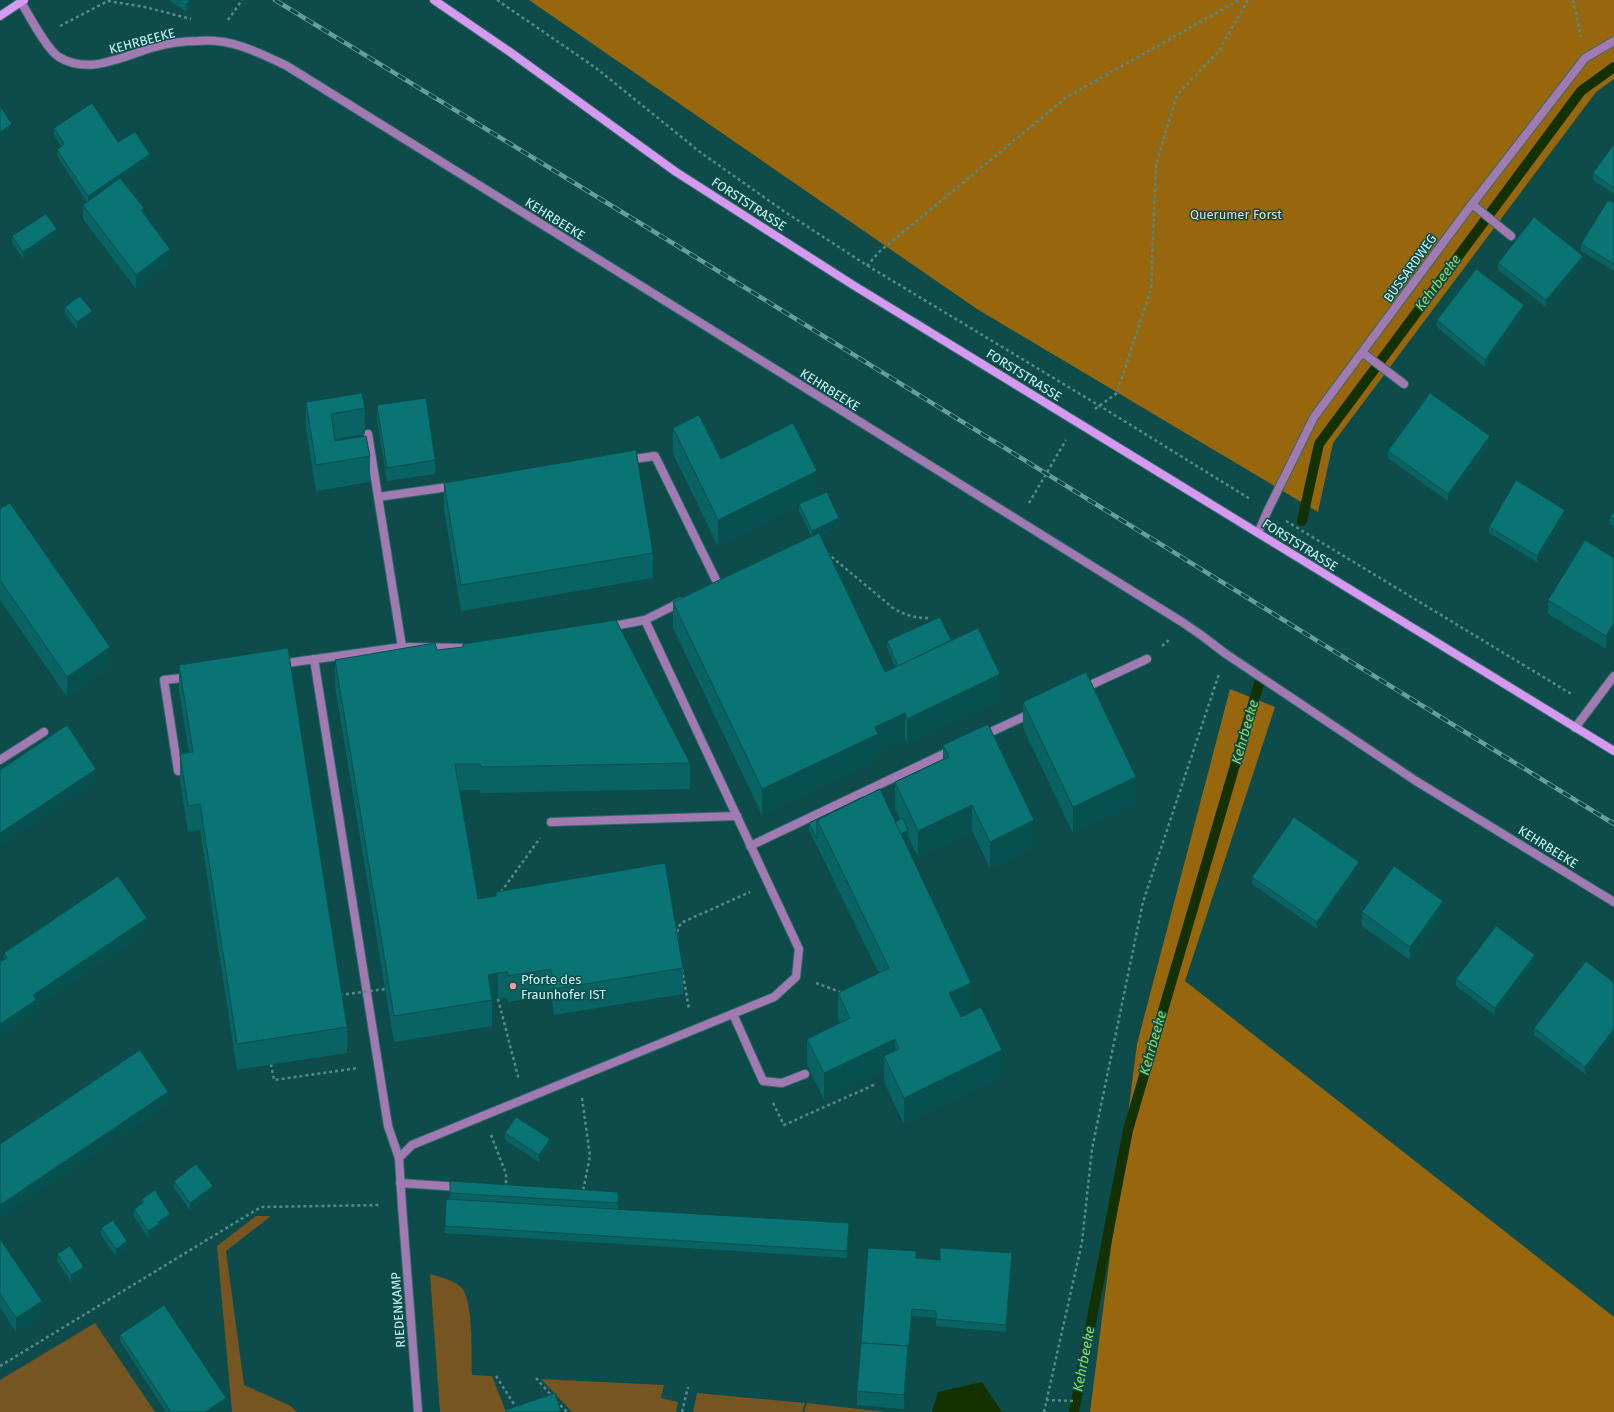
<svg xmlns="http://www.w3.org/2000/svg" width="1614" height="1412" font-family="'Fira Sans',sans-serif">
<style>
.green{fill:#775520}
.forest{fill:#97670e}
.water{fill:#143100}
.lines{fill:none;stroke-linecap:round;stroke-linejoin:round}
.stream{stroke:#143100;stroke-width:10}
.service-casing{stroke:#2f6a6a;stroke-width:10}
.minor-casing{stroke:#2f6a6a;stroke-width:10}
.secondary-casing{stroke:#2f6a6a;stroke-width:10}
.path{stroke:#538b8b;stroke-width:2.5;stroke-dasharray:3 3;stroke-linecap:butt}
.service{stroke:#a07ab1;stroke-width:8}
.minor{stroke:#a07ab1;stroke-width:8}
.secondary{stroke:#d599ef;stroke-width:8}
.rail-casing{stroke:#669d9d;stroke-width:4.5}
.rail{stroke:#0e4b4b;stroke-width:3;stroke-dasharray:9;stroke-linecap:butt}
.path-bridge{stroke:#538b8b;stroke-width:2.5;stroke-dasharray:3 3;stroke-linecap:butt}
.wall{fill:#096363}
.shaded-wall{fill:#075050}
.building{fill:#0a7373;stroke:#075050}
.poi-dot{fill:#f49aa1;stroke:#0e4b4b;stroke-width:1.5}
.labels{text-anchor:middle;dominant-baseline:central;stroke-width:3;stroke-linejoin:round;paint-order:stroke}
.street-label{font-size:13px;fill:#c7f7f6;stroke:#0e4b4b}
.park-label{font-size:13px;fill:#f8d8ac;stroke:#0e4b4b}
.poi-label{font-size:13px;fill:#c7f7f6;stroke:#0e4b4b;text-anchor:start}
.water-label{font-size:14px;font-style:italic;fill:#8cd761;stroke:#0e4b4b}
</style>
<rect width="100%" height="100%" fill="#0e4b4b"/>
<g class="green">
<polygon points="256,1216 271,1216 226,1251 244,1385 291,1406 297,1412 232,1412 217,1246"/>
<path d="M 430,1274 C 440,1277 453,1280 461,1287 C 474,1301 471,1355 472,1375 L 492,1376 L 506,1412 L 440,1412 Z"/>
<polygon points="95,1323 155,1412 0,1412 0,1380"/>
<polygon points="541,1379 664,1385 661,1398 678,1402 676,1412 572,1412"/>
<polygon points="697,1393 805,1403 802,1412 693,1412"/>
<polygon points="807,1403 885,1412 804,1412"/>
</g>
<g class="forest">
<polygon points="529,0 1614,0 1614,79 1596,92 1333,443 1318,512 977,309"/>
<polygon points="1230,689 1275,707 1185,981 1614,1317 1614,1412 1090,1412 1137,1044"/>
</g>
<polygon class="water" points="982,1382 1002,1412 932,1412 938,1392"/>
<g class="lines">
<g class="stream">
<polyline points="1302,521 1319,444 1581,91 1614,67"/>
<polyline points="1074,1412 1128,1130 1260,680"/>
</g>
<g class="service-casing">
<g id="service">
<polyline points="1472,204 1511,236"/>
<polyline points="1363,353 1404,384"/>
<polyline points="368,434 402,647"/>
<polyline points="627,460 655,456 718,584"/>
<polyline points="378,497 455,486"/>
<polyline points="1258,533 1268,510 1314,417 1466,212 1585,58 1614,41"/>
<polyline points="645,620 681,602"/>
<polyline points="314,659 388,1126 399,1158"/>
<polyline points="280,664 402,647 464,648"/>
<polyline points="1082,689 1147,659"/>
<polyline points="982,736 1032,713"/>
<polyline points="0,760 44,732"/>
<polyline points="178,771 164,680 190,677"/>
<polyline points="551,822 737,816"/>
<polyline points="750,846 952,750"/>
<polyline points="733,1014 763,1081 782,1083 805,1074"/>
<polyline points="400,1183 459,1187"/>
<polyline points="402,1206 399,1158 412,1145 774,997 796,977 799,949 645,620 609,627"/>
</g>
</g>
<g class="minor-casing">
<g id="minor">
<path d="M 21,2 C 29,15 47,50 59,57 C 90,76 125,55 155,47 C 169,43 184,41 198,41 C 230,38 258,52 287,66 L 1182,622 L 1201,635 L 1226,654 L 1416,781 L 1614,902"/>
<polyline points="1575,728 1614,676"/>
<polyline points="402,1206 418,1412"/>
</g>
</g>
<g class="secondary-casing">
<g id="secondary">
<polyline points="434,0 510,52 676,172 853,285 1614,751"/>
<polyline points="0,16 24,0"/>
</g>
</g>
<g class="path">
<polyline points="497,0 596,68 700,152 785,212 868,266 1100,406 1250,499"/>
<polyline points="1573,0 1581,37"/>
<polyline points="228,20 242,0"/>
<polyline points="60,26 108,1 145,7 191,19"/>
<polyline points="867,266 879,252 1067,97 1239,0"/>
<polyline points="1095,409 1117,393 1151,289 1156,164 1177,95 1218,52 1248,0"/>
<polyline points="1029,503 1066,440"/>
<polyline points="1286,521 1573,695"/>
<path d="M 827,553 L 893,608 C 905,615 914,618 928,618"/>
<polyline points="1162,646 1170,639"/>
<polyline points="501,892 540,838"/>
<polyline points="677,938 678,927 683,922 750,892"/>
<polyline points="682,969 689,1009"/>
<polyline points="816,983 843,993"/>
<polyline points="498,999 519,1080"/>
<polyline points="271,1064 274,1080 358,1068"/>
<polyline points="582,1098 590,1156 583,1191"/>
<polyline points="773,1103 784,1125 876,1084"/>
<polyline points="491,1135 506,1174 506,1187"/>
<polyline points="0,1366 261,1207 381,1205"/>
<polyline points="496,1376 519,1412"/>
<polyline points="536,1378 551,1395"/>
<polyline points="1046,1400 1076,1401"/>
<polyline points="556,1401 567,1412"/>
<polyline points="682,1412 688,1387"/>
<polyline points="1044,1412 1082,1242 1092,1149 1143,902 1219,674"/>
</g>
<use href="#service" class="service"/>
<use href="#minor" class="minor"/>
<use href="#secondary" class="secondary"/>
<g class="rail-casing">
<polyline id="rail" points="275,0 684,250 1614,824"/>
</g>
<use href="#rail" class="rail"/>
<polyline class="path-bridge" points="340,995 385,989"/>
</g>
<g class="wall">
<polygon points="169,0 195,0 186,12"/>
<polygon points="54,128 118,142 150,161 122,180 144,214 170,263 136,289 83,219 83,205 87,202 57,156 57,150 61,146 54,135"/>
<polygon points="1614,144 1614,194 1593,180 1593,173"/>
<polygon points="1614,203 1614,271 1581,251 1581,244"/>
<polygon points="12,236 57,236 23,258 12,243"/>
<polygon points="1583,262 1546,307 1498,270 1498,263"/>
<polygon points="65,307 92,318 77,329 65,313"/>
<polygon points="1524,312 1485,367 1437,327 1437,320"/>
<polygon points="306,402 365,408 365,434 335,439 335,441 370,456 370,482 316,491 306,428"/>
<polygon points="377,405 435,460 435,474 387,481 377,419"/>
<polygon points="673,428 721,459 817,496 839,525 820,535 885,672 895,667 887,647 887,641 951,640 1000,700 907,745 905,739 878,752 878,760 762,815 673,628 673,602 811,536 799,511 799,505 718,546 673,454"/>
<polygon points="1490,443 1448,501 1388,458 1388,451"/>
<polygon points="444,483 653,553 653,578 461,611 444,509"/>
<polygon points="0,509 110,667 67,697 0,600"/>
<polygon points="1614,511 1614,526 1610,524 1610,517"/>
<polygon points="1565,516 1537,562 1489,533 1489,527"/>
<polygon points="1614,558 1606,649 1548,614 1548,600"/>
<polygon points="437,650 690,763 690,789 481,793 480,790 460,790 478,899 496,896 496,892 683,968 683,994 554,1015 551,995 508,1002 507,998 498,999 492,1000 492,1026 394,1042 335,686 335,660"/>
<polygon points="179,665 347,1027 347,1053 237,1070 200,830 188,832 180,780 180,754 189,752 179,691"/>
<polygon points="1023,702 1136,803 1073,833 1023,728"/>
<polygon points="943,745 1034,846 990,868 972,831 918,857 908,837 904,839 971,1009 959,1014 1002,1076 904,1124 884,1082 884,1070 824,1099 807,1065 807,1039 840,1023 838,1019 838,993 879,973 809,830 809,823 880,789 895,822 900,819 895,808 895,782 943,759"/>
<polygon points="1359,868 1317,929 1252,884 1252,877"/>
<polygon points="1362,912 1443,914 1410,960 1362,926"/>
<polygon points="147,931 36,1007 36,1013 4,960 4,953"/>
<polygon points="1535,962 1495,1015 1456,986 1456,979"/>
<polygon points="1614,983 1585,1074 1534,1035 1534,1028"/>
<polygon points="505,1133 550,1146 539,1162 505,1140"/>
<polygon points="174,1181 213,1193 190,1210 174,1188"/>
<polygon points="450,1181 618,1192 618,1209 849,1230 847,1258 445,1233 445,1226 450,1199"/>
<polygon points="142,1199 170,1220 159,1228 159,1230 148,1238 134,1216 134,1209 142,1203"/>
<polygon points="101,1228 127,1248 116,1256 101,1235"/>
<polygon points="0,1239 42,1315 16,1332 0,1307"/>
<polygon points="57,1254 84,1274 71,1282 57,1261"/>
<polygon points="916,1258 940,1260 1012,1260 1006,1332 936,1326 936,1318 912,1316 904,1409 857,1405 857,1391 861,1343"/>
<polygon points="120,1335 226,1405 215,1412 166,1412 120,1341"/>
</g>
<g class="shaded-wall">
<polygon points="190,0 195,0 186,12 186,5"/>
<polygon points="12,124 12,131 0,139 0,132"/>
<polygon points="150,154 150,161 88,203 88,196"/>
<polygon points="144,208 144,222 141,210"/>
<polygon points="57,229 57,236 23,258 23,252"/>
<polygon points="170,249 170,263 136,289 136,275"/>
<polygon points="1583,256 1583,262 1546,307 1546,300"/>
<polygon points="1524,305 1524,312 1485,367 1485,360"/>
<polygon points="92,311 92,318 77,329 77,322"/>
<polygon points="1490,436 1490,443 1448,501 1448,494"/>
<polygon points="817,471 817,497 799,504 799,505 718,546 718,520"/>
<polygon points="1565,510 1565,516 1537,562 1537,556"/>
<polygon points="839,518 839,525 812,538 812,531"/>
<polygon points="1614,623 1614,637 1606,649 1606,636"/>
<polygon points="110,647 110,667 67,697 67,677"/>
<polygon points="1000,674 1000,700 907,745 907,719"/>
<polygon points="905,713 905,739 878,752 878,760 762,815 762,789 875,727"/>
<polygon points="96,769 96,782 0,847 0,833"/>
<polygon points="1136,777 1136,803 1073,833 1073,807"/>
<polygon points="972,805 972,831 918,857 918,831"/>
<polygon points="1034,820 1034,846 990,868 990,842"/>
<polygon points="908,830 908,837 894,844 894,837"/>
<polygon points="1359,862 1359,868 1317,929 1317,922"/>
<polygon points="1443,901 1443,914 1410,960 1410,947"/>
<polygon points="147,918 147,931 36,1007 36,1013 0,1038 0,1024 33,995"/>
<polygon points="1535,955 1535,962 1495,1015 1495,1008"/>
<polygon points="498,973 498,999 488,1001 488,975"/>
<polygon points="971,983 971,1009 949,1019 949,993"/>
<polygon points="1614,1029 1614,1036 1585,1074 1585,1067"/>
<polygon points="895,1039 895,1065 884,1056 884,1070 824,1099 824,1073"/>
<polygon points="1002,1050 1002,1076 904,1124 904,1098"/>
<polygon points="168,1092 168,1105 0,1219 0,1205"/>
<polygon points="550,1139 550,1146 539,1162 539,1155"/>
<polygon points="213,1186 213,1193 190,1210 190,1203"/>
<polygon points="170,1214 170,1220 159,1228 159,1230 148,1238 148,1231 158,1222"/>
<polygon points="849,1223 849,1230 847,1258 847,1251"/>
<polygon points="127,1241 127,1248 116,1256 116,1249"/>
<polygon points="1012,1253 1012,1260 1006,1332 1006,1325"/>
<polygon points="84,1267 84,1274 71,1282 71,1275"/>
<polygon points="42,1301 42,1315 16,1332 16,1318"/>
<polygon points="912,1309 912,1316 904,1409 904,1395"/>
<polygon points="226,1398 226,1405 215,1412 205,1412"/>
</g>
<g class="building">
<polygon points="178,0 190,0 186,5"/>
<polygon points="92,103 118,142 135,132 150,154 88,196 57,150 64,144 54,128"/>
<polygon points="0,106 12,124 0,132"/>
<polygon points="1614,144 1614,188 1593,173"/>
<polygon points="120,178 144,208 141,210 170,249 136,275 83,205"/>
<polygon points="1608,200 1614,203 1614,264 1581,244"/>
<polygon points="46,214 57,229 23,252 12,236"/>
<polygon points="1534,217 1583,256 1546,300 1498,263"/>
<polygon points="1476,269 1524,305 1485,360 1437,320"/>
<polygon points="80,296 92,311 77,322 65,307"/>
<polygon points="362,393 365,408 331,414 335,441 366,436 370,456 316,465 306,402"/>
<polygon points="1430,393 1490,436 1448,494 1388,451"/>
<polygon points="426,398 435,460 387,468 377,405"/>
<polygon points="699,415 721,459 793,423 817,471 718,520 673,428"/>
<polygon points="636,450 653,553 461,585 444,483"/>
<polygon points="1516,480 1565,510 1537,556 1489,527"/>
<polygon points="827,492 839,518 812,531 799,504"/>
<polygon points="10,503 110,647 67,677 0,580 0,509"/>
<polygon points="1614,511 1614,519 1610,517"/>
<polygon points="819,533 885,672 978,628 1000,674 907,719 905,713 875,727 878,734 762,789 673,602"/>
<polygon points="1585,540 1614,558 1614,623 1606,636 1548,600"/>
<polygon points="940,617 951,640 898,666 887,641"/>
<polygon points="616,620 690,763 481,767 480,764 455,764 478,899 496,896 496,892 665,863 683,968 554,989 551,969 508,976 507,972 498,973 488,975 492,1000 394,1016 335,660 435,643 437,650 463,647 463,644"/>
<polygon points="288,648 347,1027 237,1044 200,804 188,806 180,754 193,752 179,665"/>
<polygon points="1086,672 1136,777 1073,807 1023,702"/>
<polygon points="988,724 1034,820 990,842 972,805 918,831 895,782 949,757 943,745"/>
<polygon points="67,725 96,769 0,833 0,770"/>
<polygon points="880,789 971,983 949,993 961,1017 981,1007 1002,1050 904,1098 884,1056 899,1049 895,1039 824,1073 807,1039 850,1018 838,993 889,968 817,820"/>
<polygon points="863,797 817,820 817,839 809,823"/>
<polygon points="1294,817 1359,862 1317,922 1252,877"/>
<polygon points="903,818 908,830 901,834 895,822"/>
<polygon points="1394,866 1443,901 1410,947 1362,912"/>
<polygon points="118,876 147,918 33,995 36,1000 0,1024 0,962 7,958 4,953"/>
<polygon points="1496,926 1535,955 1495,1008 1456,979"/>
<polygon points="1586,961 1614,983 1614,1029 1585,1067 1534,1028"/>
<polygon points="140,1050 168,1092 0,1205 0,1144"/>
<polygon points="516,1117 550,1139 539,1155 505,1133"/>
<polygon points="196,1164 213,1186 190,1203 174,1181"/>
<polygon points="450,1181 618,1192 618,1203 450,1193"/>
<polygon points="155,1190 170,1214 158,1222 159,1224 148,1231 134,1209 144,1202 142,1199"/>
<polygon points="446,1199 849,1223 847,1251 445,1226"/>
<polygon points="113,1220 127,1241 116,1249 101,1228"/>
<polygon points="0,1239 42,1301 16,1318 0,1294"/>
<polygon points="70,1246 84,1267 71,1275 57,1254"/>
<polygon points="868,1248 916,1251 916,1258 940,1260 940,1248 1012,1253 1006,1325 936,1319 936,1311 912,1309 908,1353 908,1346 861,1343"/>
<polygon points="164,1305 226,1398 205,1412 171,1412 120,1335"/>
<polygon points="861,1343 908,1346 904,1395 857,1391"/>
<polygon points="555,1393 561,1412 506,1412 506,1410"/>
</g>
<circle class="poi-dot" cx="513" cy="986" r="4"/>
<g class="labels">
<g class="street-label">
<text transform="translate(142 41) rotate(-15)">KEHRBEEKE</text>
<text transform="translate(749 204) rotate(33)">FORSTSTRASSE</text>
<text transform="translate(555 219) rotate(32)">KEHRBEEKE</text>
<text transform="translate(1410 268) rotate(-54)">BUSSARDWEG</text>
<text transform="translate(1024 375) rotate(32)">FORSTSTRASSE</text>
<text transform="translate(830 390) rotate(32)">KEHRBEEKE</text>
<text transform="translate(1300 545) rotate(32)">FORSTSTRASSE</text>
<text transform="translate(1548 847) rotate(32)">KEHRBEEKE</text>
<text transform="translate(398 1310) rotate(-94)">RIEDENKAMP</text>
</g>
<g class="park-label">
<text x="1236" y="214">Querumer Forst</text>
</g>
<g class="poi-label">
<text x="521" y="979">Pforte des<tspan x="521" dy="15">Fraunhofer IST</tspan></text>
</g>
<g class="water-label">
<text transform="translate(1438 283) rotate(-53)">Kehrbeeke</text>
<text transform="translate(1245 732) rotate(-74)">Kehrbeeke</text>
<text transform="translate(1153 1043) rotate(-74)">Kehrbeeke</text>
<text transform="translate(1084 1359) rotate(-79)">Kehrbeeke</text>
</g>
</g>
</svg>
